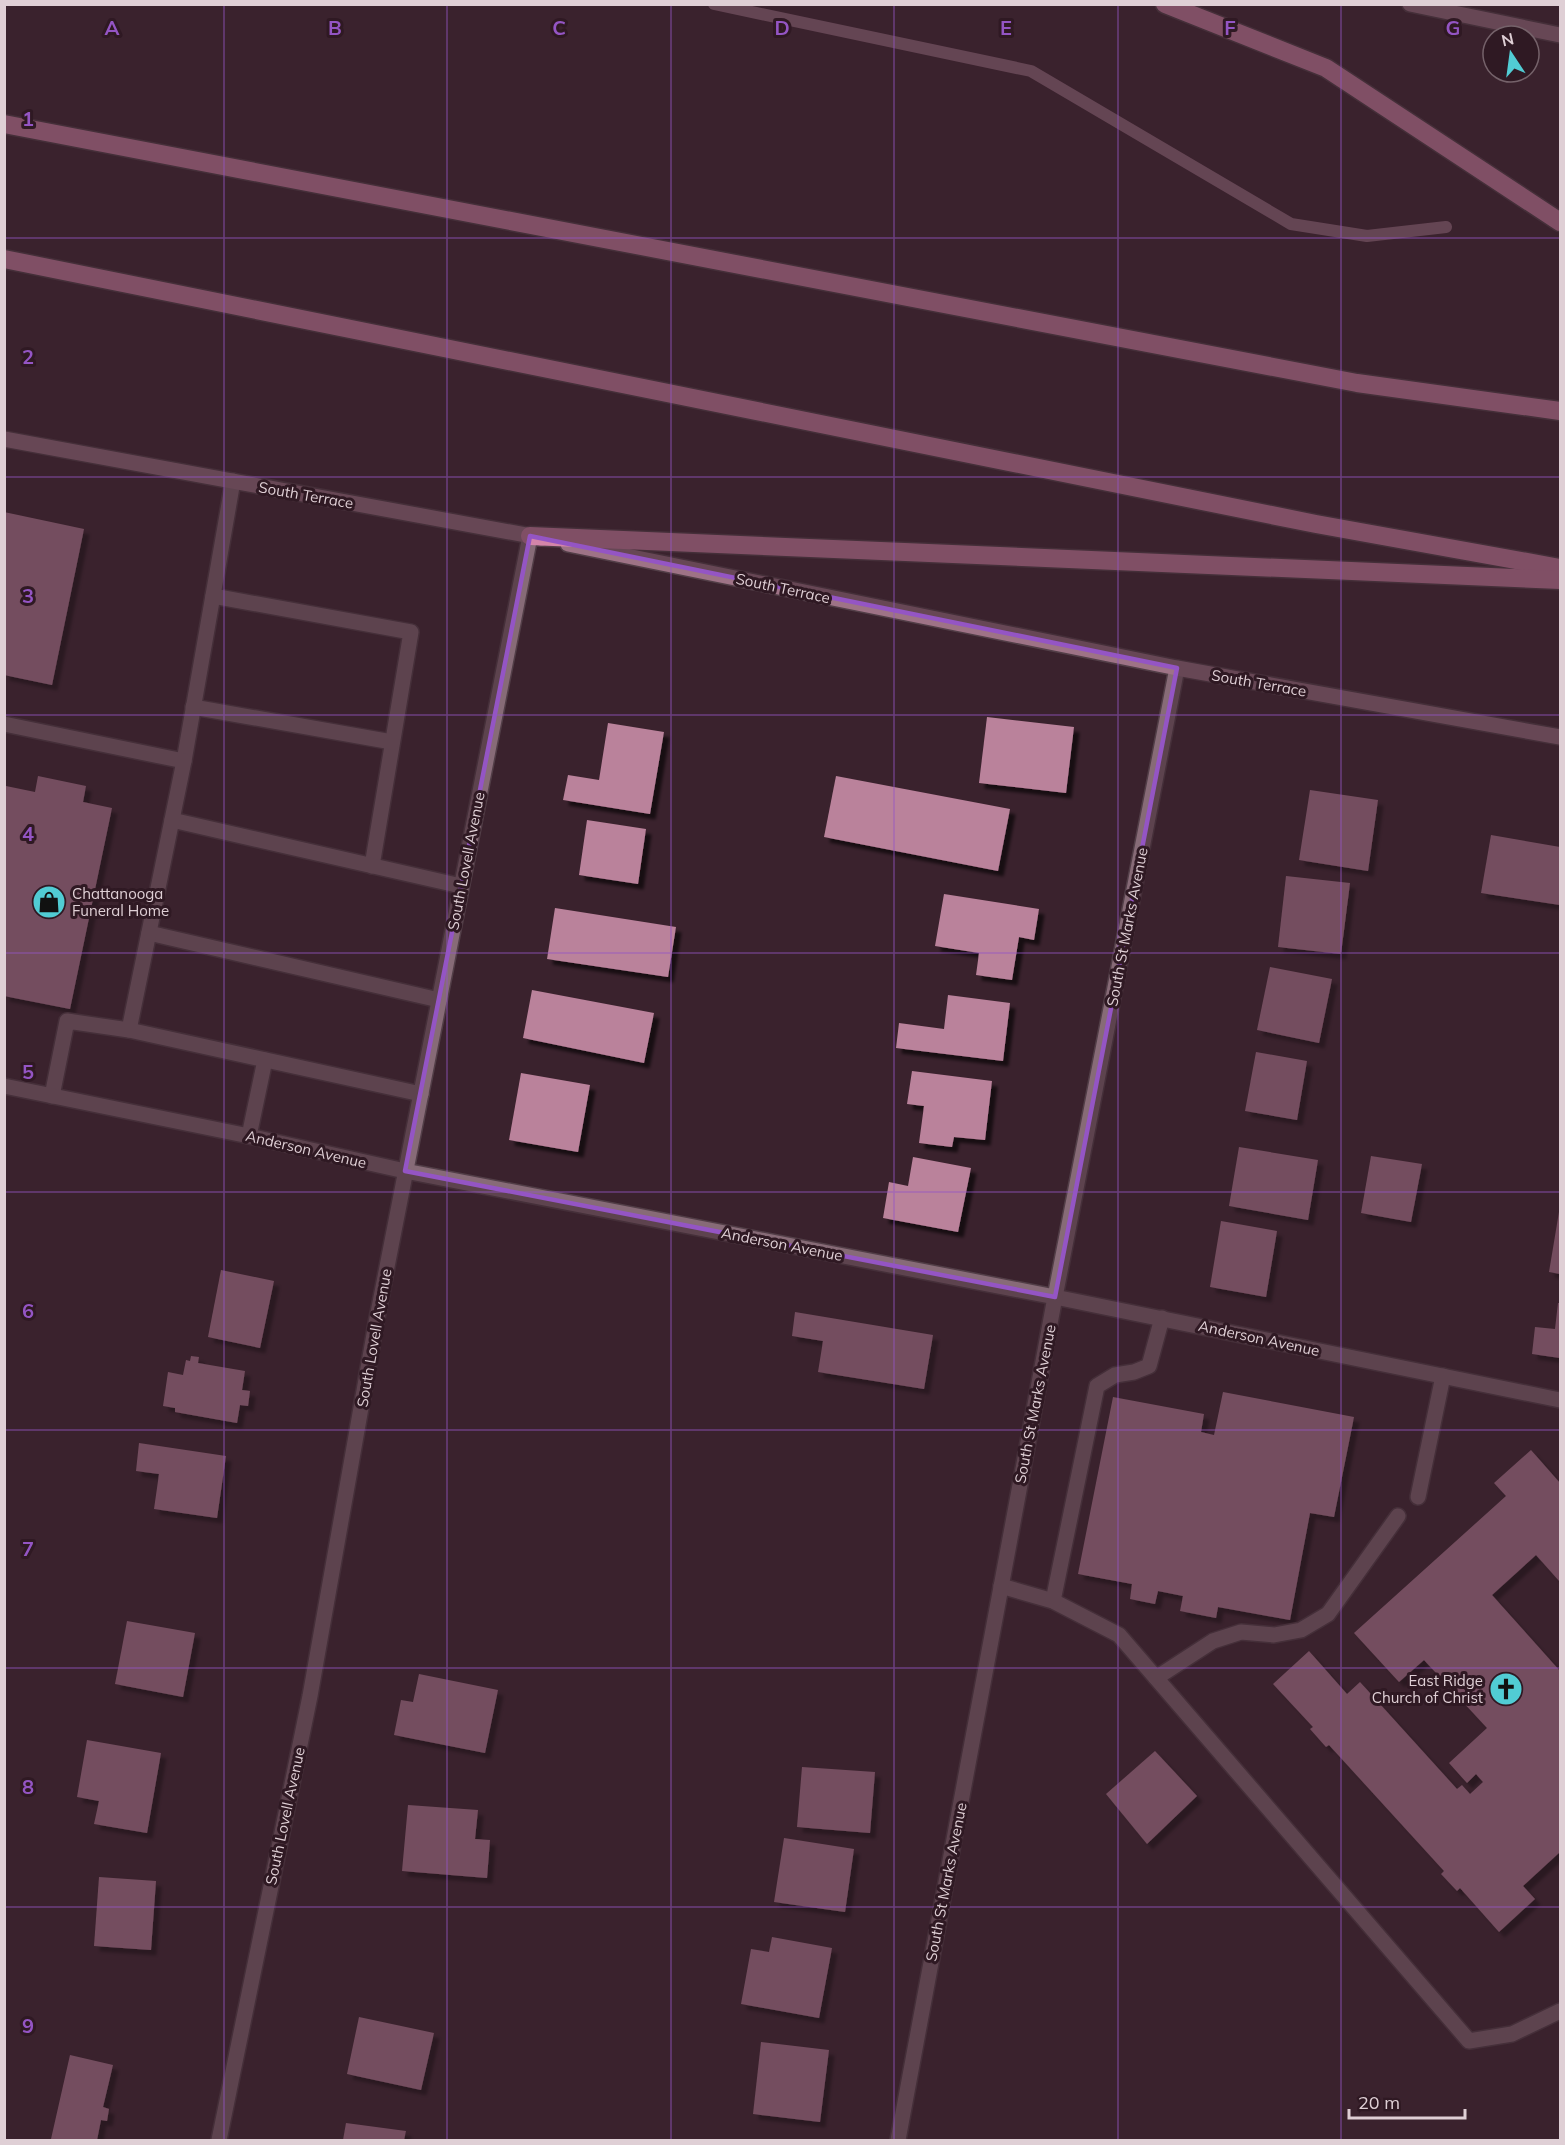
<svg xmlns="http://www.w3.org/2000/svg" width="1565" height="2145" font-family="Mulish,sans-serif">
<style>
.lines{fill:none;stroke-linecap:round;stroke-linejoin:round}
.stream{stroke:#986f82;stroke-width:12}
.building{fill:#ba829b;filter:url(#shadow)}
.lane-casing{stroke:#523e47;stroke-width:18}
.street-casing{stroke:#523e47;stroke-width:18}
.secondary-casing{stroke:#523e47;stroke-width:18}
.highway-casing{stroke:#523e47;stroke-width:21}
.lane{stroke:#876b77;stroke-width:15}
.street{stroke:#876b77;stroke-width:15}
.secondary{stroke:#9e7386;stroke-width:15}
.highway{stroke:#d485a9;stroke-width:18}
.marked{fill:none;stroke:#9455c4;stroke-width:4.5;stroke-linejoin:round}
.grid{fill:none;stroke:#9455c4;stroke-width:1.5;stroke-opacity:0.55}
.labels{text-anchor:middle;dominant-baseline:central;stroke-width:6;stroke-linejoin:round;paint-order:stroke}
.street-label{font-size:15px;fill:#dfcfd5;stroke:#2f1923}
.poi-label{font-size:15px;fill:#dfcfd5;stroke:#2f1923;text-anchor:start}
.grid-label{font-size:20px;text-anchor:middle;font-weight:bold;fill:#9455c4;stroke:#2f1923;stroke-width:6;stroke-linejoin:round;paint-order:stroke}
</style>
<defs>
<filter id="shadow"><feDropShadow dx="5.5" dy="5.5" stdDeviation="1.5" flood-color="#0009"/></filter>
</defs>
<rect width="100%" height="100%" fill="#3a222d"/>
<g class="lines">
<polyline class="stream" points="714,4 1031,71 1291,224 1367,236 1446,227"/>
</g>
<g class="building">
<polygon points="4,512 84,529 52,685 4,675"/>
<polygon points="987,717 1074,727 1066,793 979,783"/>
<polygon points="608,723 664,732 650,814 563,800 568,775 599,780"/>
<polygon points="38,776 86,786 83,802 112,808 70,1009 4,996 4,790 6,786 35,792"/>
<polygon points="836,776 1010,809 998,871 824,837"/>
<polygon points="1310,790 1378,800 1368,871 1299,860"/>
<polygon points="587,820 646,829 638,884 579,875"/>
<polygon points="1491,835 1560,847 1560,905 1481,893"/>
<polygon points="1286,876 1350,883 1341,954 1278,947"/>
<polygon points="944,894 1039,909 1034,940 1019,937 1012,980 976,975 979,953 935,946"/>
<polygon points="555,908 676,927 668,977 547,959"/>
<polygon points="1270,967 1332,979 1319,1043 1257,1030"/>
<polygon points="532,990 654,1013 644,1063 523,1038"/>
<polygon points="948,995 1010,1003 1003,1061 896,1048 899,1023 944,1029"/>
<polygon points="1256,1052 1307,1061 1297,1120 1245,1111"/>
<polygon points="912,1071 992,1081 985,1140 954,1137 952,1147 919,1143 924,1106 907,1104"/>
<polygon points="521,1073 590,1085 578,1152 509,1140"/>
<polygon points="1239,1147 1318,1160 1308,1220 1229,1206"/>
<polygon points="1371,1156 1422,1164 1411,1222 1361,1213"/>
<polygon points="913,1157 971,1168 958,1232 883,1218 889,1182 908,1186"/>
<polygon points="1559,1212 1560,1212 1560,1274 1549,1272"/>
<polygon points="1221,1221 1277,1231 1266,1297 1210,1287"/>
<polygon points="221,1270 274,1281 260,1348 208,1337"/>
<polygon points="1558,1303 1560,1303 1560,1358 1532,1354 1535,1327 1555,1329"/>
<polygon points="795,1312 933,1335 924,1389 818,1372 823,1341 792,1336"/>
<polygon points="191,1356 199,1357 198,1363 245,1371 242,1390 250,1391 248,1406 240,1405 237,1423 175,1412 175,1408 163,1406 168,1372 183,1375 186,1360 190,1361"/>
<polygon points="1223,1392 1354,1417 1334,1517 1310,1513 1290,1620 1218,1607 1216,1618 1180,1611 1183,1596 1158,1591 1155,1604 1130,1599 1132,1584 1078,1574 1113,1397 1204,1414 1201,1432 1214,1435"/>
<polygon points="139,1443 226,1456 217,1518 154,1509 159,1474 136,1471"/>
<polygon points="1531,1450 1560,1483 1560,1582 1536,1555 1492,1595 1560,1671 1560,1852 1523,1886 1535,1899 1499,1932 1460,1888 1457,1891 1441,1874 1444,1871 1329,1745 1326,1747 1310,1729 1313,1727 1273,1684 1309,1651 1347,1694 1360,1682 1457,1789 1462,1785 1470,1794 1483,1782 1476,1774 1467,1783 1449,1763 1487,1728 1424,1660 1399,1682 1354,1633 1506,1496 1494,1483"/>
<polygon points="127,1621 195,1633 183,1697 115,1684"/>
<polygon points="419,1674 498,1690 485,1753 394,1735 401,1700 413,1702"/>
<polygon points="87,1740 161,1753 147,1833 94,1824 99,1801 77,1797"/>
<polygon points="1155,1751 1197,1796 1147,1844 1106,1794"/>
<polygon points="802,1767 875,1772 870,1833 797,1827"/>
<polygon points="408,1805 478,1810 475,1839 490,1840 487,1878 402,1871"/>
<polygon points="784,1838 854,1849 845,1912 774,1902"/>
<polygon points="99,1877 156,1881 151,1950 94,1946"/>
<polygon points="772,1937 832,1948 819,2018 741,2004 751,1949 769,1952"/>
<polygon points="359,2017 434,2033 421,2090 347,2074"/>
<polygon points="761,2042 829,2050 820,2122 753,2114"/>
<polygon points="70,2055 113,2065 103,2107 109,2109 107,2121 101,2120 97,2140 51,2139"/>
<polygon points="346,2123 406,2131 404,2140 343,2140"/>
</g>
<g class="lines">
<g class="lane-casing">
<g id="lane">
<polyline points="213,596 411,632 372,866"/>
<polyline points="193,707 392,742"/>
<polyline points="4,724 184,761 233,481"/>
<polyline points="172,820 461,886"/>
<polyline points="149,933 439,1000"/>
<polyline points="129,1030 421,1094"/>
<polyline points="52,1096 67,1021 129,1030 184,761"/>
<polyline points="249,1136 265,1060"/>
<polyline points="1418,1497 1443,1376"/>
<polyline points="1001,1586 1053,1601 1119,1635 1469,2041 1512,2034 1560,2011"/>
<polyline points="1053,1601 1097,1386 1115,1375 1134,1372 1149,1366 1162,1318"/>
<polyline points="1156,1678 1213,1641 1241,1632 1274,1635 1301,1630 1328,1614 1398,1516"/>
</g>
</g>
<g class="street-casing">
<g id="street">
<polyline points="4,1086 249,1136 405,1171 1055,1297 1560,1400"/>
<polyline points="219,2140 310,1696 376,1323 530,536"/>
<polyline points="898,2140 1055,1297 1177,668"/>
</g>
</g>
<g class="secondary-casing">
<g id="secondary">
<polyline points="1410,4 1560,35"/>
<polyline points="4,439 542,538"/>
<polyline points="568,544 1177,668 1560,737"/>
</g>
</g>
<g class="highway-casing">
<g id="highway">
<polyline points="1165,4 1326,68 1560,222"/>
<polyline points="4,124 1357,383 1560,411"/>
<polyline points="4,259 1316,524 1560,568"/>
<polyline points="530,536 1560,580"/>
</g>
</g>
<use href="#lane" class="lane"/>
<use href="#street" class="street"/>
<use href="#secondary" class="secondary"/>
<use href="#highway" class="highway"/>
</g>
<path d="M0 0H1565V2145H0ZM 530,536 L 1177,668 L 1055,1297 L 405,1171 Z" fill="#3a222d" fill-opacity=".55" fill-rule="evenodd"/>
<path class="marked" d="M 530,536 L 1177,668 L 1055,1297 L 405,1171 Z"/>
<path class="grid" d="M 224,4 L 224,2140M 447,4 L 447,2140M 671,4 L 671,2140M 894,4 L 894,2140M 1118,4 L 1118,2140M 1341,4 L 1341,2140M 4,238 L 1560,238M 4,477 L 1560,477M 4,715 L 1560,715M 4,953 L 1560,953M 4,1192 L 1560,1192M 4,1430 L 1560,1430M 4,1668 L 1560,1668M 4,1907 L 1560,1907"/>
<defs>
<g id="shop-disc" transform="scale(1.725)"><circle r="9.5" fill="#51ccd4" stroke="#2f1923"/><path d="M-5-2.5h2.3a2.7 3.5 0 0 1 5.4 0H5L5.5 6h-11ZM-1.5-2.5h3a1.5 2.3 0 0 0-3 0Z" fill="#111"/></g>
<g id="church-disc" transform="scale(1.725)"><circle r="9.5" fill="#51ccd4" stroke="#2f1923"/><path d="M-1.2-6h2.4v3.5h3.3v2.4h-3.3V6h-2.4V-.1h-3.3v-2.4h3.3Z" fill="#111"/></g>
</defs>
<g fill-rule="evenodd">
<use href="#shop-disc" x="49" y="902"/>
<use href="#church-disc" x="1506" y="1689"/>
</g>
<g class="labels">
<g class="street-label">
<text transform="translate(306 495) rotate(10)">South Terrace</text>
<text transform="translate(783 588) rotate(12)">South Terrace</text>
<text transform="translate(1259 683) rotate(10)">South Terrace</text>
<text transform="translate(466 861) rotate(-79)">South Lovell Avenue</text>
<text transform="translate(1127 927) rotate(-79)">South St Marks Avenue</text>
<text transform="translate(306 1149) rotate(13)">Anderson Avenue</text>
<text transform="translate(782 1244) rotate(11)">Anderson Avenue</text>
<text transform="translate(374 1338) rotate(-80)">South Lovell Avenue</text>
<text transform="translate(1259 1338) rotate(12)">Anderson Avenue</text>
<text transform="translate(1035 1404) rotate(-79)">South St Marks Avenue</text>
<text transform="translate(285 1816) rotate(-78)">South Lovell Avenue</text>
<text transform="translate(946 1882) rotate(-79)">South St Marks Avenue</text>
</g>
<g class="poi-label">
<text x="72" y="893">Chattanooga<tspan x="72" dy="17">Funeral Home</tspan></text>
<text x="1483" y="1680" text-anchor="end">East Ridge<tspan x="1483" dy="17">Church of Christ</tspan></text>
</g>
</g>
<g class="grid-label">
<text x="112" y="35">A</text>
<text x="335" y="35">B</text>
<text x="559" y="35">C</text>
<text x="782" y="35">D</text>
<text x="1006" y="35">E</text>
<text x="1230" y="35">F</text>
<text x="1453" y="35">G</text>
<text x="28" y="126">1</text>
<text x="28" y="364">2</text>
<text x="28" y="603">3</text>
<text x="28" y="841">4</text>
<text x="28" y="1079">5</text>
<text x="28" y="1318">6</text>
<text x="28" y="1556">7</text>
<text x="28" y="1794">8</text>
<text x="28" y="2033">9</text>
</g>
<rect width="1565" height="2145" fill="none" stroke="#dfcfd5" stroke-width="12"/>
<g transform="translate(1511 54) rotate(347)"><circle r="28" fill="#2f1923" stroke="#75626a" stroke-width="1.5"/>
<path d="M0-4.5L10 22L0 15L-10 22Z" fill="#51ccd4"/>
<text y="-9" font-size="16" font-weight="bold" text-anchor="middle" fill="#dfcfd5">N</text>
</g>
<path d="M1349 2109v9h116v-9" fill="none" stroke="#dfcfd5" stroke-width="3"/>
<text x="1358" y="2109" font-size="18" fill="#dfcfd5" stroke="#2f1923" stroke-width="4.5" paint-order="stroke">20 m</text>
</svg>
